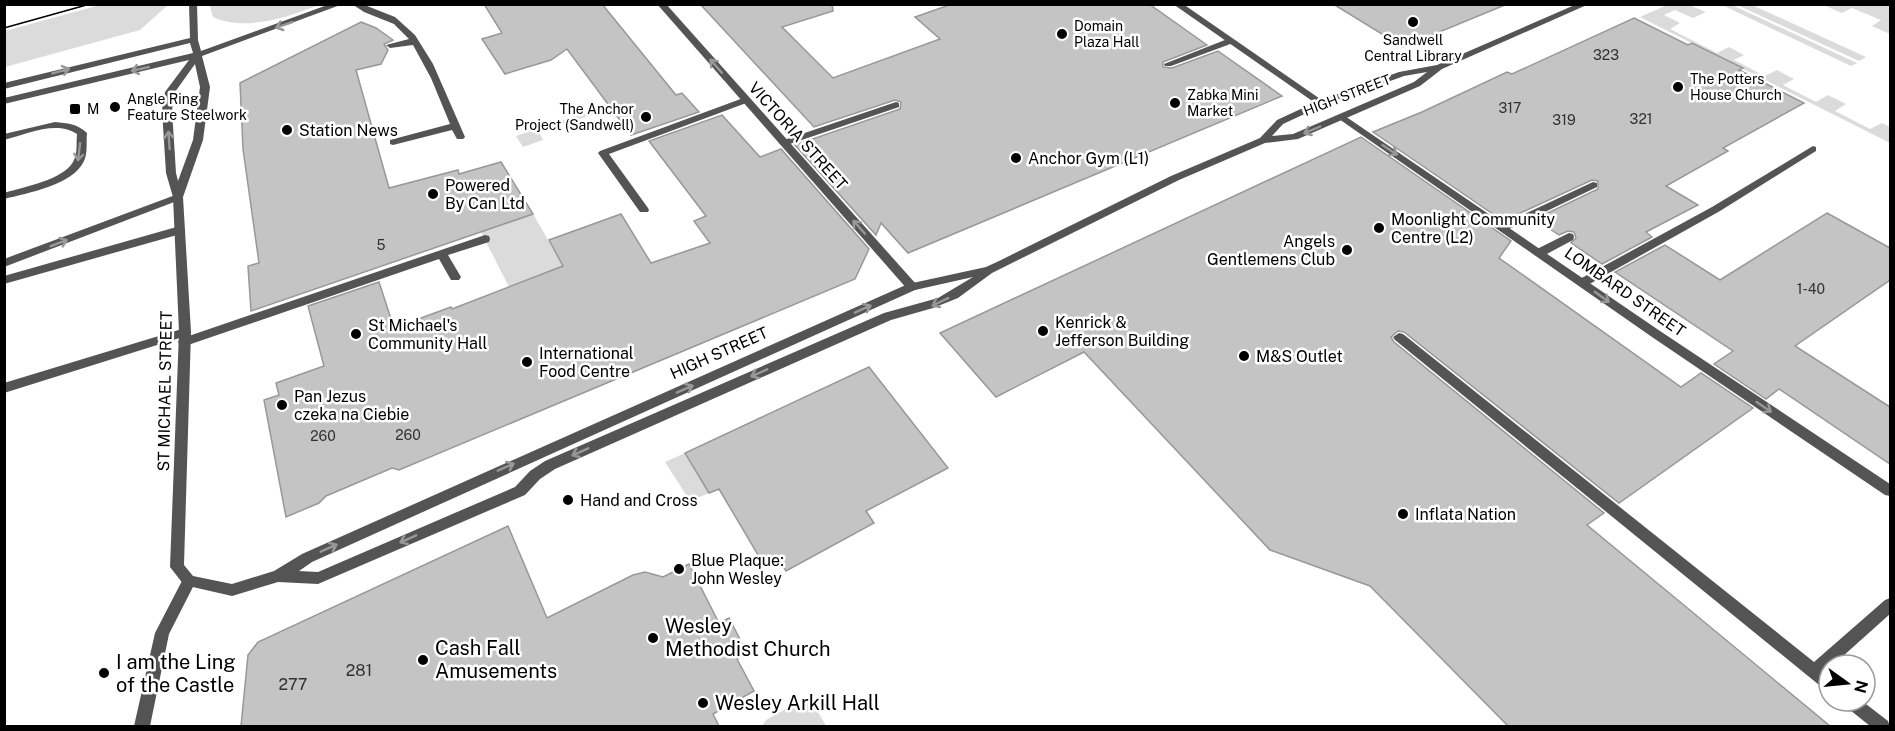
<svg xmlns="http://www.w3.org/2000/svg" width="1895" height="731" font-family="'Public Sans',sans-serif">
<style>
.green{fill:#dbdbdb}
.building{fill:#c4c4c4;stroke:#989898;stroke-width:1.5}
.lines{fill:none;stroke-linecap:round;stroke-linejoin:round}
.service{fill:#545454;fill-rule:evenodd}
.minor{fill:#545454;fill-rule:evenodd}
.tertiary{fill:#545454;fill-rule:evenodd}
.tram{stroke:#000;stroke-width:1.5}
.oneway{stroke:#989898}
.poi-dot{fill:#000;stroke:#fff;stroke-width:2}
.labels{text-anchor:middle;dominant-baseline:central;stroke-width:5;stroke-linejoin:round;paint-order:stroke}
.far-poi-label{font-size:14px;fill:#000;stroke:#fff;text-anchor:start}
.number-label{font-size:14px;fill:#313131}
.far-street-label{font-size:14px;fill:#000;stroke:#fff}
.poi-label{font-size:16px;fill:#000;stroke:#fff;text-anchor:start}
.street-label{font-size:16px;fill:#000;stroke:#fff}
.near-number-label{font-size:16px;fill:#313131}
.near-poi-label{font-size:20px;fill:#000;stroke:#fff;text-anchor:start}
</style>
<rect width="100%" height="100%" fill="#fff"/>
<g class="green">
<path d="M 214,4 L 319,4 L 319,5 C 288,17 245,32 213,17 L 210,7 Z"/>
<polygon points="100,5 168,5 140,30 5,67 5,31"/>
<polygon points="1667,5 1689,5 1706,12 1693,18 1675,10 1664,15 1680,23 1670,29 1717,53 1729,47 1744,55 1734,60 1765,76 1777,70 1794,79 1783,85 1816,102 1828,95 1846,104 1835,111 1870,129 1882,123 1890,127 1890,143 1640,17"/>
<polygon points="1722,5 1732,5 1857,63 1851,66"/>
<polygon points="1737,5 1752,5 1866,57 1859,61"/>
<polygon points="1823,5 1890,5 1890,34 1872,26 1881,20 1852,8 1842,13"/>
<polygon points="601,107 604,111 539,132 543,140 523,147 516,136"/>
<polygon points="533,214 569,276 509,287 481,232"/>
<polygon points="685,453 709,493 690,501 665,462"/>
<polygon points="809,696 826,726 762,726 766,720"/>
</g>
<g class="building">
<polygon points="484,4 602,4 676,95 682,93 699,112 631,135 567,49 551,60 505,74 482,39 502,33"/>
<polygon points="700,4 832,4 833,11 782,27 833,78 940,39 915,17 952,4 1149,4 1207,45 1163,62 1163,67 1172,68 1218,51 1282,96 908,253 881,223 876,235 795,145 900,109 901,102 895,100 814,127"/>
<polygon points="1333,4 1505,4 1505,5 1403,47"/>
<polygon points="1634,18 1688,45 1692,43 1743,68 1739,70 1804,103 1723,148 1728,151 1666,186 1698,205 1646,232 1652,237 1602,264 1571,243 1576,238 1574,232 1568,231 1559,235 1535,219 1598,189 1598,181 1592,180 1503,221 1373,132 1422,112 1507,72 1512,74"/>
<polygon points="361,22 376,28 393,40 384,44 388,50 381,64 356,70 389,188 458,170 459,174 501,162 533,214 251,311 248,266 259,263 243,149 240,83"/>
<polygon points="722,115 760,157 781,149 869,249 855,279 399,470 392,468 326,496 319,503 286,517 264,400 279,395 276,383 324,366 308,306 379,282 394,328 451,307 452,309 563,266 549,240 621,214 651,263 710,243 694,221 706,216 649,141"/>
<polygon points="1361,137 1511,241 1499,258 1681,387 1701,373 1753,408 1619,503 1404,332 1398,331 1391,337 1394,342 1604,513 1587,525 1830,726 1508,726 1370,586 1270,550 1084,352 996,397 940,333"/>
<polygon points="1827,213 1890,248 1890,280 1795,346 1890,407 1890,464 1779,389 1766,399 1714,364 1733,351 1615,272 1665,245 1720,280"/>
<polygon points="869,367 948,468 866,511 874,523 786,571 778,558 764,565 719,489 709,493 685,453"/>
<polygon points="508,526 547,618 633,575 645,572 663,577 689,564 719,623 729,618 747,653 737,659 754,691 713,714 719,726 241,726 248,655 258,642"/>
</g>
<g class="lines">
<g class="service">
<polygon points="352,4 362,4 395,17 415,35 433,64 465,137 463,139 457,139 452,130 393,145 390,144 390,140 450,124 431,78 413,45 390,48 386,45 409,39 394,24 364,12"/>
<polygon points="1230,38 1234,41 1233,43 1171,66 1165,66 1164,64"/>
<polygon points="746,97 751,100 749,102 609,154 648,208 649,210 648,212 640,212 598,153 600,151"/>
<polygon points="896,102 899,103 899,107 787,145 781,145 779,143 781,141"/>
<path d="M 55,122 C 67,123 78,124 87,133 C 86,142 88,153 84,161 C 73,185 28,193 4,199 L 4,193 C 23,187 63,180 73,162 C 78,154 76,143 77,134 C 56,120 27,134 4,140 L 4,134 Z"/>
<polygon points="1813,146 1816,147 1816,151 1720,211 1586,286 1582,287 1576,283 1578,280 1712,207"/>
<polygon points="1593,182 1597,183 1597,187 1507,230 1499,230 1498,228 1499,226"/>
<polygon points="178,194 183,197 182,199 4,267 4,259"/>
<polygon points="180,226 185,230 184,233 4,284 4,276"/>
<polygon points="1569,233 1573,234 1574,237 1573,240 1543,256 1539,257 1534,253 1535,250"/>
<polygon points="485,235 489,236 490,239 489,242 448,255 461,277 459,280 451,280 439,259 188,345 180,345 178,342 180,339"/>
<polygon points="1399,333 1403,334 1814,662 1885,600 1890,598 1890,614 1833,665 1829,665 1829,668 1825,672 1829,675 1829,691 1824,689 1395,340 1393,337"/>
<polygon points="1842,701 1862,701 1888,721 1890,726 1870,726 1845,706"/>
</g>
<g class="minor">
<polygon points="657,4 666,4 916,284 918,287 916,290 908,290"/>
<polygon points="1173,4 1183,4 1326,103 1321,106 1318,105"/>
<polygon points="1342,114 1660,331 1890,484 1890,496 1885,495 1652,337 1339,119 1339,115"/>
<polygon points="185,328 189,329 191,332 189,335 4,393 4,383"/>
<polygon points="189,575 194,577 196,581 169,634 150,726 134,726 155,633 184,577"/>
</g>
<path class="tertiary" d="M 189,4 L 197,4 L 198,40 L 201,51 L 330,4 L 343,4 L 202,56 L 210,87 L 203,140 L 183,197 L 191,332 L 184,565 L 193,576 L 232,584 L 274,571 L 302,554 L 908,284 L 986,267 L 999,261 L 1171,176 L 1260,138 L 1277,120 L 1318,101 L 1399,72 L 1437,65 L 1577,4 L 1589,4 L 1442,69 L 1420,86 L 1298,139 L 1265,143 L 1179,180 L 992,273 L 958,298 L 933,308 L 891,320 L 555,469 L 540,479 L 525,495 L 318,584 L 278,582 L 232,596 L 184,585 L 170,567 L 179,332 L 173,197 L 166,173 L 162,110 L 165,92 L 189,60 L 4,104 L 4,98 L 193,53 L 190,43 L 4,89 L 4,83 L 190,38 ZM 195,64 L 200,87 L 193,140 L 178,181 L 176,173 L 172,110 L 175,92 ZM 1427,72 L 1414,82 L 1293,134 L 1272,136 L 1283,124 L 1324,105 L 1404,76 ZM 973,277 L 938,298 L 884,313 L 545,461 L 530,471 L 515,487 L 318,572 L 299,571 L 312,562 L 915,290 Z"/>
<polyline class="tram" points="4,28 90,4"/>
</g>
<defs><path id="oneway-shaft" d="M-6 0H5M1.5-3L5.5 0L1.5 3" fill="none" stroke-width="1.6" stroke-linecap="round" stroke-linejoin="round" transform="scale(1.5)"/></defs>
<g class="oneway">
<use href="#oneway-shaft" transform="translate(284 25) rotate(161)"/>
<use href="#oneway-shaft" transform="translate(716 66) rotate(-131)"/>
<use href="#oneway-shaft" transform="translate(140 69) rotate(167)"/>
<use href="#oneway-shaft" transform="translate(61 71) rotate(-15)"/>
<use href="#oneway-shaft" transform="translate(1312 130) rotate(157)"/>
<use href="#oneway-shaft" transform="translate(169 140) rotate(-94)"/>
<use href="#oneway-shaft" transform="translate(1390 150) rotate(34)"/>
<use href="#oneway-shaft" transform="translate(79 152) rotate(97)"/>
<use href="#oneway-shaft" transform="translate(859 227) rotate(-132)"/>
<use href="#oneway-shaft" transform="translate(59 243) rotate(-21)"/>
<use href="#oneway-shaft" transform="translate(1602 297) rotate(35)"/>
<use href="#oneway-shaft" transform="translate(940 302) rotate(154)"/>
<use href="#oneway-shaft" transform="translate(863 309) rotate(-24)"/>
<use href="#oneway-shaft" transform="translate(759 373) rotate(156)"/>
<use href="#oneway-shaft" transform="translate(685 389) rotate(-24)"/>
<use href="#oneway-shaft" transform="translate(1764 407) rotate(34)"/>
<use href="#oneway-shaft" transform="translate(580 452) rotate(156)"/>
<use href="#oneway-shaft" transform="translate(506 467) rotate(-24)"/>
<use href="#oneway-shaft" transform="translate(408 539) rotate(156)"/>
<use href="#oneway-shaft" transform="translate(329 548) rotate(-24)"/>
</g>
<g class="poi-dot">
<circle cx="1413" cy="22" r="6"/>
<circle cx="1062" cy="34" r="6"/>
<circle cx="1678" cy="87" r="6"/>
<circle cx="1175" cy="103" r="6"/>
<circle cx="115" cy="107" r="6"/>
<rect x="69" y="103" width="12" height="12" rx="3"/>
<circle cx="646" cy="117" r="6"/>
<circle cx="287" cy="130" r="6"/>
<circle cx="1016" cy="158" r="6"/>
<circle cx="433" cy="194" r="6"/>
<circle cx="1379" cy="228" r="6"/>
<circle cx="1347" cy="250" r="6"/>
<circle cx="1043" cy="331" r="6"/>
<circle cx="356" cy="334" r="6"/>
<circle cx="1244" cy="356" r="6"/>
<circle cx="527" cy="362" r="6"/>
<circle cx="282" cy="405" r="6"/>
<circle cx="568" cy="500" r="6"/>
<circle cx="1403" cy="514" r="6"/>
<circle cx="679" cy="569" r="6"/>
<circle cx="653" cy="638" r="6"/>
<circle cx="423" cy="660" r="6"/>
<circle cx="104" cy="673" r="6"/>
<circle cx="703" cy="703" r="6"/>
</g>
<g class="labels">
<g class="far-poi-label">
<text x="1074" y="26">Domain<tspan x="1074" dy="16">Plaza Hall</tspan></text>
<text x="1413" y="40" text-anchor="middle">Sandwell<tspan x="1413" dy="16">Central Library</tspan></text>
<text x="1690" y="79">The Potters<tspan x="1690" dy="16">House Church</tspan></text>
<text x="1187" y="95">Zabka Mini<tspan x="1187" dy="16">Market</tspan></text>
<text x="127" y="99">Angle Ring<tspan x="127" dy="16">Feature Steelwork</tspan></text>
<text x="87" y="109">M</text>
<text x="634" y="109" text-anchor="end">The Anchor<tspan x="634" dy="16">Project (Sandwell)</tspan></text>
</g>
<g class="number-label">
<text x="1606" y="55">323</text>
<text x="1510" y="108">317</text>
<text x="1641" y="119">321</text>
<text x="1564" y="120">319</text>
<text x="381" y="245">5</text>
<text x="1811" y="289">1-40</text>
<text x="408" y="435">260</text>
<text x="323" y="436">260</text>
</g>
<g class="far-street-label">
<text transform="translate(1347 95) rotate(-21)">HIGH STREET</text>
</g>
<g class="poi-label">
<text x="299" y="130">Station News</text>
<text x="1028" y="158">Anchor Gym (L1)</text>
<text x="445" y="185">Powered<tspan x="445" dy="18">By Can Ltd</tspan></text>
<text x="1391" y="219">Moonlight Community<tspan x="1391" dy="18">Centre (L2)</tspan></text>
<text x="1335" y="241" text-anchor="end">Angels<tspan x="1335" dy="18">Gentlemens Club</tspan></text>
<text x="1055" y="322">Kenrick &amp;<tspan x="1055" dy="18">Jefferson Building</tspan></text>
<text x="368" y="325">St Michael's<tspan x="368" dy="18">Community Hall</tspan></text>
<text x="539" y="353">International<tspan x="539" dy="18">Food Centre</tspan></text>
<text x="1256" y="356">M&amp;S Outlet</text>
<text x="294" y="396">Pan Jezus<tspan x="294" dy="18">czeka na Ciebie</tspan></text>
<text x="580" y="500">Hand and Cross</text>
<text x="1415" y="514">Inflata Nation</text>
<text x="691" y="560">Blue Plaque:<tspan x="691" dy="18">John Wesley</tspan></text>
</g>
<g class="street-label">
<text transform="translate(798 136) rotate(48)">VICTORIA STREET</text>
<text transform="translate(1625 292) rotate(35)">LOMBARD STREET</text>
<text transform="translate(719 353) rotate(-24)">HIGH STREET</text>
<text transform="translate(165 391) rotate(-89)">ST MICHAEL STREET</text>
</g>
<g class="near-number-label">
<text x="359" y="670">281</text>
<text x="293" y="684">277</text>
</g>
<g class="near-poi-label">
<text x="665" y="626">Wesley<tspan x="665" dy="23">Methodist Church</tspan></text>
<text x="435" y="648">Cash Fall<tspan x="435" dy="23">Amusements</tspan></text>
<text x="116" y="662">I am the Ling<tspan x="116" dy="23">of the Castle</tspan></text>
<text x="715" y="703">Wesley Arkill Hall</text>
</g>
</g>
<rect width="1895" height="731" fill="none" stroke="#000000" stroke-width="12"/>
<g transform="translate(1847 683) rotate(105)"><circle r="28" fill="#ffffff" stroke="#999999" stroke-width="1.5"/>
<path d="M0-4.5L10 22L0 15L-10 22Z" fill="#000000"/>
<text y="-9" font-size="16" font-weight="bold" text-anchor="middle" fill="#000000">N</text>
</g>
</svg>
